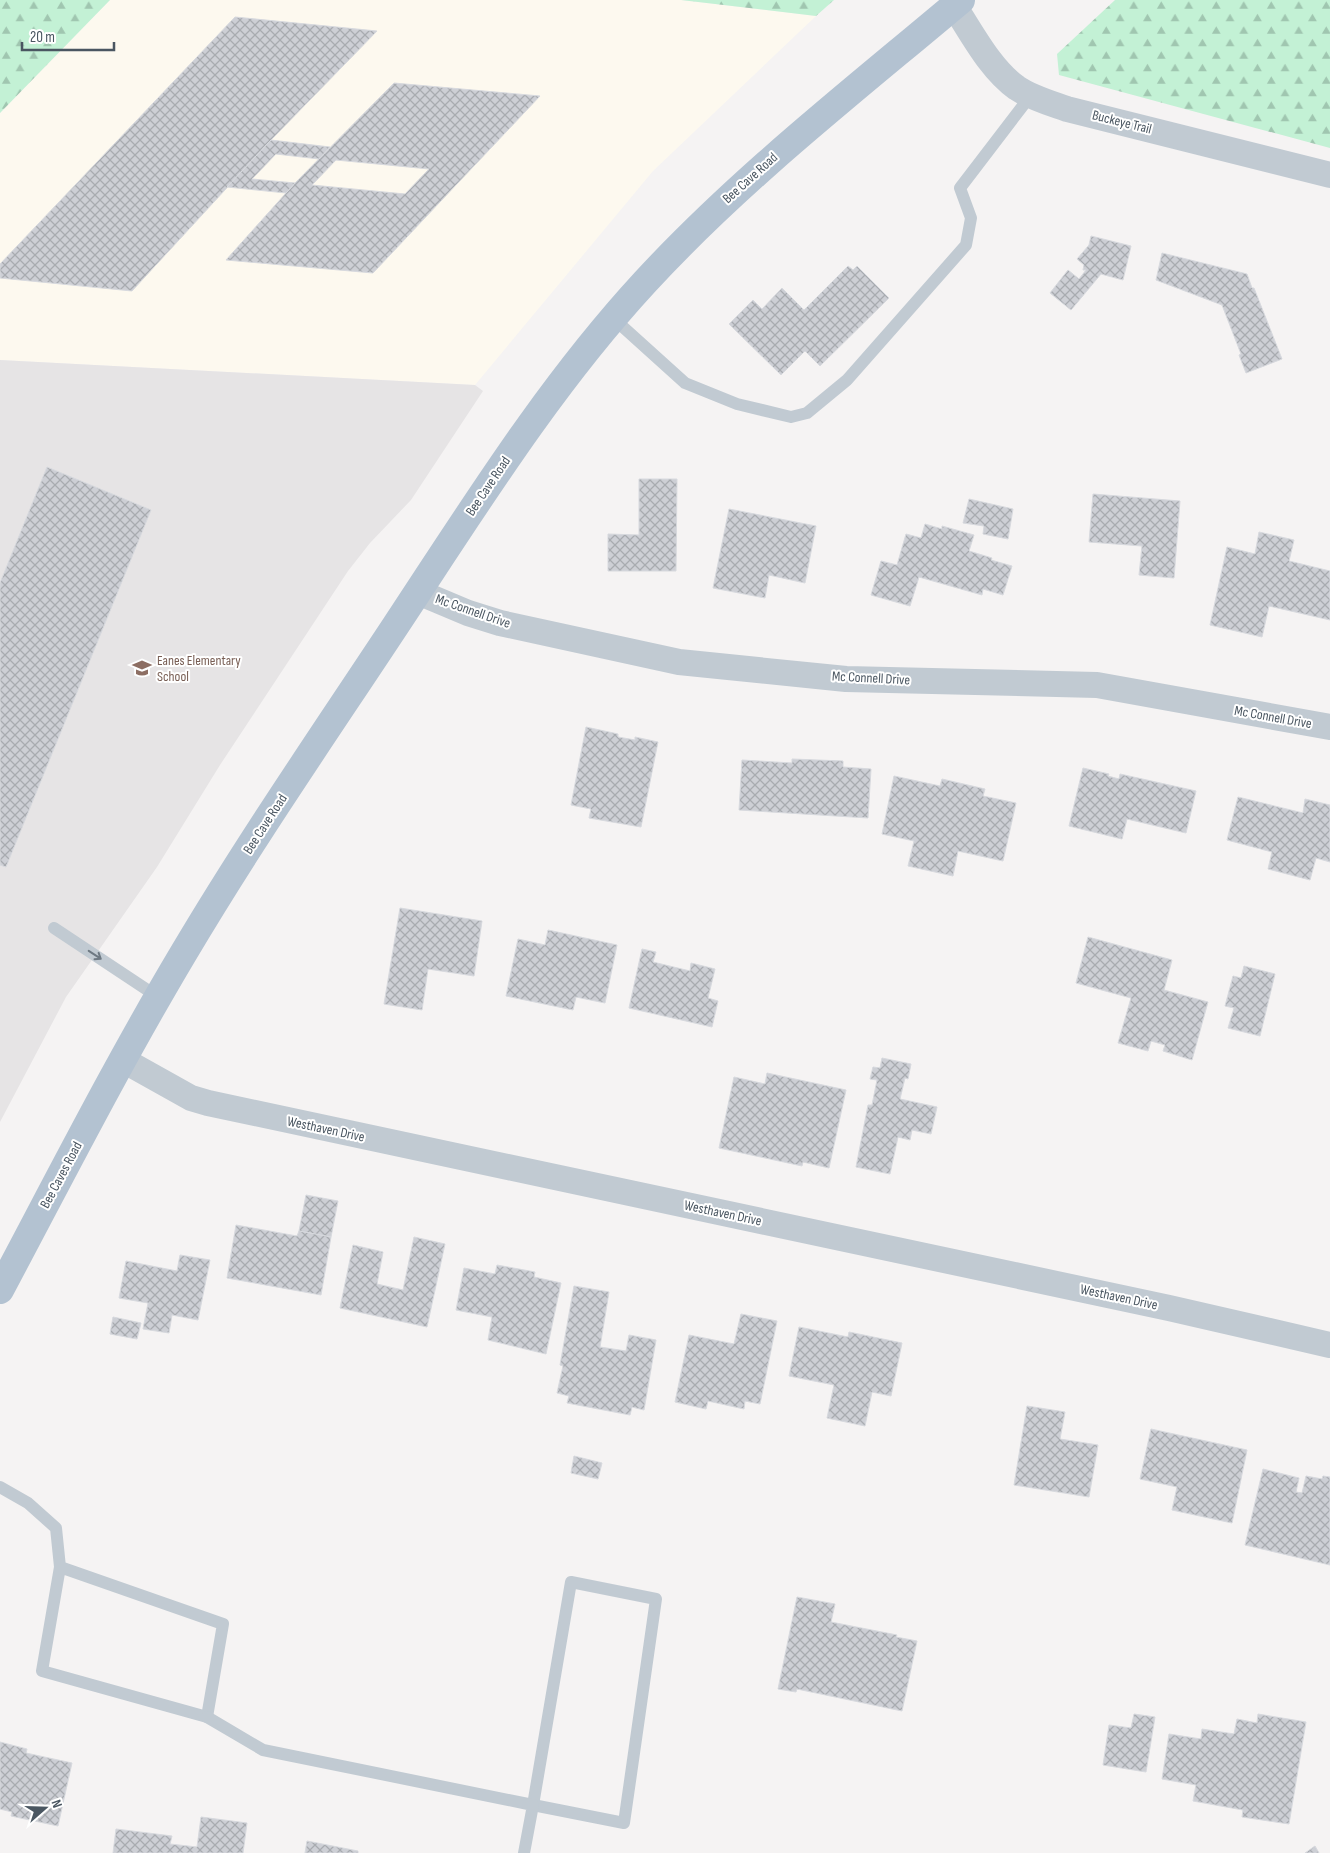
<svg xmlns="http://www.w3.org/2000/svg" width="1330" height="1853" font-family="'Sofia Sans Condensed',sans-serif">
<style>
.commercial{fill:#fdf9ef}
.education{fill:#e6e4e5}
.forest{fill:url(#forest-firs)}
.building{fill:url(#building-cross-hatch);stroke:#d7d9de;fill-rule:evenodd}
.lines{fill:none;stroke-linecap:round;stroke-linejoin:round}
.service{stroke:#c1cad2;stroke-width:12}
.minor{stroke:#c1cad2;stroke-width:26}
.primary{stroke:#b3c2d1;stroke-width:28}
.oneway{stroke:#6e7983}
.labels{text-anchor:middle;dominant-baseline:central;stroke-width:4;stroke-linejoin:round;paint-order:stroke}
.street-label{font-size:14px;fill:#4a5661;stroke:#fff}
.education-label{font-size:14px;fill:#785e54;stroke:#fff;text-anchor:start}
</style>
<defs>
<pattern id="forest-firs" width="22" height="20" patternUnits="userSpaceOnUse" patternTransform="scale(1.25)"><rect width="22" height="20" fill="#c3f1d5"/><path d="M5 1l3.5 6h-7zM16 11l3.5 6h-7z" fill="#a0c6b0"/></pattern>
<pattern id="building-cross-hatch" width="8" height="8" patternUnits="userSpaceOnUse" patternTransform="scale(1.25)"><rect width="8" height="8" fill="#cdcfd5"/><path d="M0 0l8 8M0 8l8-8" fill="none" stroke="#a8abb0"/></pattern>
</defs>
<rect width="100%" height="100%" fill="#f5f3f3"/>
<polygon class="commercial" points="110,0 681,0 816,16 653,171 475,385 0,360 0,113"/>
<polygon class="education" points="0,360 475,385 483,391 411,500 370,543 348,571 220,765 157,867 66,997 0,1122"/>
<g class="forest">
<polygon points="0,0 110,0 0,113"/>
<polygon points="681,0 834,0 816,16"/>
<polygon points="1115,0 1330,0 1330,148 1059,75 1057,54"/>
</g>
<g class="building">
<polygon points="235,17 377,31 271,140 132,291 0,278 0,264"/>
<path d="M 394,83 L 540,96 L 373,273 L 226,260 L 295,183 ZM 336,160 L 429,169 L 405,194 L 312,185 Z"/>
<polygon points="271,140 330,147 319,159 276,154 252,179 295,183 286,193 227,187"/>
<polygon points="1091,236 1131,246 1123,280 1101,274 1071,310 1050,293 1068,270 1079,279 1086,270 1083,270 1084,265 1077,259 1089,245"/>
<polygon points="1162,253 1247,274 1252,288 1254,288 1282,359 1246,373 1239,355 1241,354 1222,305 1156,280"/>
<polygon points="848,266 853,270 857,266 889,298 820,366 805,351 781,375 729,324 753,300 762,309 782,288 804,310"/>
<polygon points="47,467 151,510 6,867 0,865 0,583"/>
<polygon points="639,479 677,479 676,571 608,571 608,534 639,535"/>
<polygon points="1093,494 1180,501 1174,578 1139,575 1142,546 1089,542"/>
<polygon points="969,499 1013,509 1008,539 983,534 984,526 963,523"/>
<polygon points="729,509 816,526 805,583 769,575 765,598 713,588"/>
<polygon points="925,524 942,529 942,526 974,535 969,551 992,558 991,560 1012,566 1003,595 983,589 982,595 919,577 910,606 871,595 881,561 897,565 906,534 921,538"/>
<polygon points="1259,532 1294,540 1289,561 1330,571 1330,620 1269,606 1262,637 1210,625 1227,547 1255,554"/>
<polygon points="586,727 618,734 618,737 635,740 635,737 658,742 641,827 589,818 591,809 571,805"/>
<polygon points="792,759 843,761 843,767 871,769 868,818 739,810 742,760 792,763"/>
<polygon points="1083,768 1109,774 1108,776 1119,779 1120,774 1196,791 1186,833 1127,819 1122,839 1069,826"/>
<polygon points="894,776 940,786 942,779 985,789 983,796 1016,803 1003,861 958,851 953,876 908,866 914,841 882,834"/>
<polygon points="1238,797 1303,813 1305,799 1330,805 1330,862 1316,858 1310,880 1268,869 1272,852 1227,840"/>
<polygon points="400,908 482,921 474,976 428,969 422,1010 384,1004"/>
<polygon points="548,930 617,945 605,1003 576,997 573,1010 506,996 518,939 545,945"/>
<polygon points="1088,937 1172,960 1164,990 1208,1002 1192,1060 1163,1051 1165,1045 1151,1041 1148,1051 1118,1043 1131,998 1076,983"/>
<polygon points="642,949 656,952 653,962 690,971 691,963 715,969 708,998 718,1001 712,1027 629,1008"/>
<polygon points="1244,966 1275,974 1260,1036 1228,1028 1234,1008 1225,1006 1233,976 1241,978"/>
<polygon points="882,1058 911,1064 908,1079 905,1078 900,1099 937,1107 931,1134 912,1130 910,1140 898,1137 890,1174 856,1167 868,1105 872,1105 877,1080 870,1079 873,1067 880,1068"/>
<polygon points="767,1073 846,1090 829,1168 803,1162 802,1166 719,1148 734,1077 765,1084"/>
<polygon points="306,1195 338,1201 331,1237 299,1231"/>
<polygon points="236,1225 297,1236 299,1231 331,1237 321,1295 227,1278"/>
<polygon points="414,1237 445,1244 427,1327 340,1308 353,1245 383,1252 377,1284 403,1290"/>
<polygon points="180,1255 210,1260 198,1320 172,1315 169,1333 143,1329 148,1303 119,1298 126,1261 177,1271"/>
<polygon points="497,1265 535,1272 534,1277 561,1283 546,1354 488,1340 492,1317 456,1310 464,1268 495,1274"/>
<polygon points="574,1286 609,1292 600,1347 626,1351 629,1335 656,1340 644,1410 632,1407 630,1415 567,1403 569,1396 557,1393 563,1366 560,1365"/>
<polygon points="741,1314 777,1321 760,1404 745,1401 744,1409 708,1401 706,1409 675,1402 689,1335 734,1344"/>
<polygon points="113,1317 141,1323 137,1339 110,1334"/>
<polygon points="799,1327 848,1337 849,1332 902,1343 891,1396 872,1392 865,1426 827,1418 834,1385 789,1376"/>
<polygon points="1027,1406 1065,1412 1060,1439 1098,1445 1089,1497 1014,1485"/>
<polygon points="1151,1429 1247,1450 1232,1523 1172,1510 1177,1487 1140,1479"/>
<polygon points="574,1456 602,1463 598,1479 571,1473"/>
<polygon points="1263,1469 1299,1478 1296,1492 1302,1493 1306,1476 1322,1479 1323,1476 1330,1477 1330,1565 1245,1545"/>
<polygon points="797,1597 835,1604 831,1622 897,1635 896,1637 917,1641 902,1711 797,1689 796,1692 778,1689"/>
<polygon points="1134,1714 1155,1717 1146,1772 1103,1765 1109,1725 1131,1728"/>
<polygon points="1258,1714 1306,1722 1289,1824 1242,1817 1243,1810 1193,1801 1196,1785 1162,1779 1169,1734 1201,1739 1202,1729 1234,1734 1237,1719 1257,1723"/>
<polygon points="0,1742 27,1749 26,1753 72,1763 58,1826 11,1816 12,1812 0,1809"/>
<polygon points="201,1817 247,1823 243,1853 113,1853 116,1829 172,1836 170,1844 197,1847"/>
<polygon points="307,1841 358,1851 358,1853 305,1853"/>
<polygon points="1315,1846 1319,1853 1305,1853"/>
</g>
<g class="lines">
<g class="service">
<polyline points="613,318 685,383 737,404 791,417 807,413 847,380 966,245 971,218 960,188 1031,95"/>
<polyline points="54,928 158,997"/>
<polyline points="0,1487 28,1503 56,1528 60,1567 42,1671 207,1717 223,1624 60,1567"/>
<polygon points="571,1582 656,1599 624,1823 533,1805"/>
<polyline points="207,1717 263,1750 533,1805 524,1853"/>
</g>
<g class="minor">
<path d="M 954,6 C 972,33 990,69 1017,88 C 1032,98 1050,103 1067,109 L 1330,175"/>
<polyline points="418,592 468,613 500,623 679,662 846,679 1097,685 1330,727"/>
<polyline points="123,1060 191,1098 208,1103 1169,1308 1330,1345"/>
</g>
<path class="primary" d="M 0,1290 C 60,1177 118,1063 183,954 C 250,841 324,734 396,625 C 474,507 549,386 645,282 C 741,178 853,91 961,0"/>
</g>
<defs><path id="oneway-shaft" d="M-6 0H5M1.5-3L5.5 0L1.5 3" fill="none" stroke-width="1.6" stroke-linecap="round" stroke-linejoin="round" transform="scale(1.25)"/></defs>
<use class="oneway" href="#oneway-shaft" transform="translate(95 955) rotate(33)"/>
<defs>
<g id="school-bare" transform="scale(1.5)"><path d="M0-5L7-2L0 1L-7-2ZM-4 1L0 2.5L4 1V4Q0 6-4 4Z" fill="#8d6e63" stroke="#fff" stroke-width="2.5" paint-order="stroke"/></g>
</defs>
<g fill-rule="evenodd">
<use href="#school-bare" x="142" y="668"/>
</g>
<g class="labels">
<g class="street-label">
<text transform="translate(1122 122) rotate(14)">Buckeye Trail</text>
<text transform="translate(750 178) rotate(-42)">Bee Cave Road</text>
<text transform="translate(488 486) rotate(-56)">Bee Cave Road</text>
<text transform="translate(473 611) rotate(19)">Mc Connell Drive</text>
<text transform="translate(871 678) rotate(3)">Mc Connell Drive</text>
<text transform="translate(1273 717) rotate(10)">Mc Connell Drive</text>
<text transform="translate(265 824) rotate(-57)">Bee Cave Road</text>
<text transform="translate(326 1129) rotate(12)">Westhaven Drive</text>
<text transform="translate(61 1175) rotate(-62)">Bee Caves Road</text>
<text transform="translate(723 1213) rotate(12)">Westhaven Drive</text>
<text transform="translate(1119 1297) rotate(12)">Westhaven Drive</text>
</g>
<g class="education-label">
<text x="157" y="660">Eanes Elementary<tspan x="157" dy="16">School</tspan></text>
</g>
</g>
<g transform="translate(45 1808) rotate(70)" stroke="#ffffff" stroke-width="4" paint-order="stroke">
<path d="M0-4L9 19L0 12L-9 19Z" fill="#4a5661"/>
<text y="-8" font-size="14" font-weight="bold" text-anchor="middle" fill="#4a5661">N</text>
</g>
<path d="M22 42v8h92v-8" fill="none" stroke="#4a5661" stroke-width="2.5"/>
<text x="30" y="42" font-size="15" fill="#4a5661" stroke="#ffffff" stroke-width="4" paint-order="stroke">20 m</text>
</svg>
